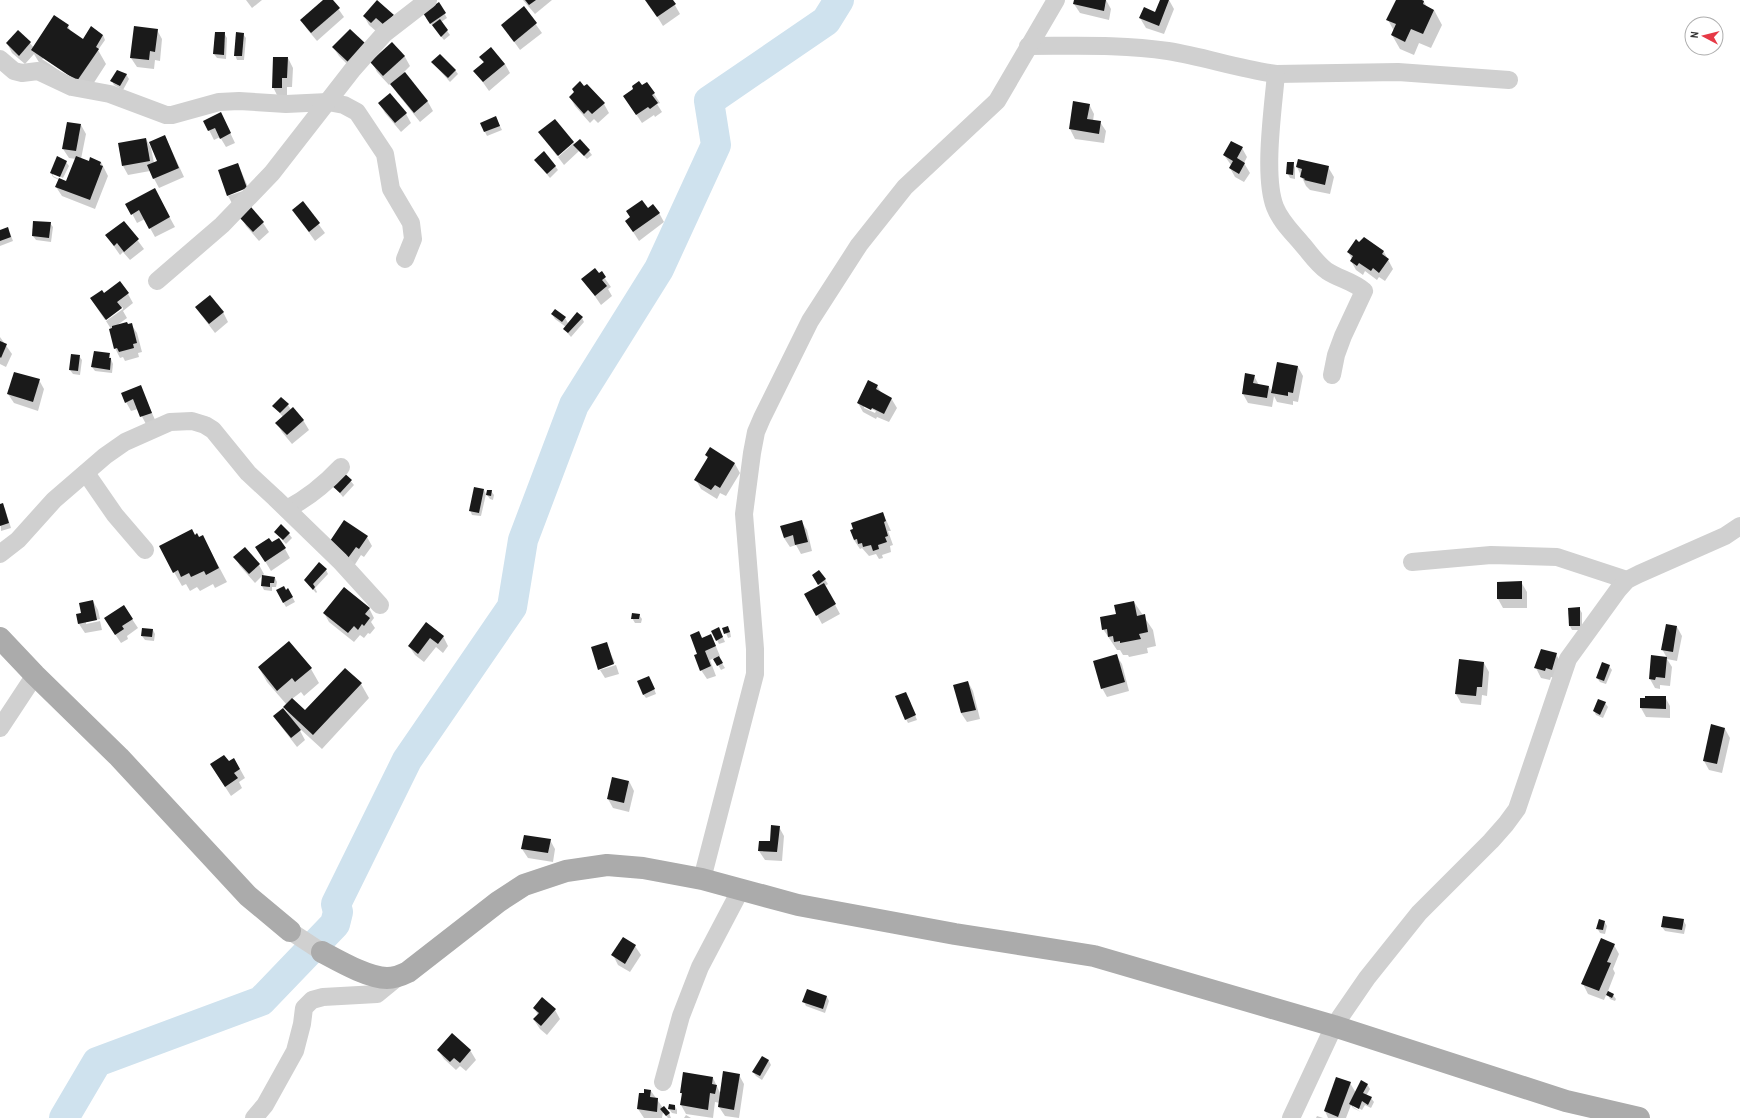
<svg xmlns="http://www.w3.org/2000/svg" width="1740" height="1118" font-family="'Archivo Narrow',sans-serif">
<style>
.shadow{fill:#0003;fill-rule:evenodd}
.lines{fill:none;stroke-linecap:round;stroke-linejoin:round}
.river{stroke:#cfe2ee;stroke-width:30}
.building{fill:#1a1a1a}
.minor{stroke:#d0d0d0;stroke-width:18}
.major{stroke:#ababab;stroke-width:22}
</style>
<rect width="100%" height="100%" fill="#fff"/>
<g class="shadow">
<polygon points="246,0 262,0 252,8"/>
<polygon points="325,0 332,0 344,17 317,41 307,29 301,20"/>
<polygon points="523,0 552,0 535,14"/>
<polygon points="647,0 672,0 680,14 663,26"/>
<polygon points="1075,0 1106,0 1111,9 1109,20 1080,13 1074,4"/>
<polygon points="1161,0 1169,0 1174,9 1164,34 1146,28 1140,18 1156,13"/>
<polygon points="1397,0 1419,0 1424,2 1427,7 1434,10 1442,25 1431,48 1419,43 1414,55 1400,49 1392,35 1394,31 1388,20"/>
<polygon points="439,4 447,18 441,22 450,35 444,40 426,18"/>
<polygon points="524,8 542,33 520,50 502,25"/>
<polygon points="364,16 393,16 377,32 369,25"/>
<path d="M 68,26 L 71,32 L 84,40 L 103,35 L 105,40 L 98,50 L 106,64 L 86,95 L 40,64 L 34,54 L 25,64 L 12,53 L 7,43 L 30,43 L 34,48 ZM 44,58 L 82,83 L 81,85 L 42,59 Z"/>
<polygon points="157,30 162,39 160,61 155,60 154,69 137,67 131,58"/>
<polygon points="350,30 354,71 339,56 333,47"/>
<polygon points="224,33 227,38 226,59 217,58 214,54"/>
<polygon points="243,34 246,38 244,60 237,60 235,55"/>
<polygon points="392,43 405,57 410,66 404,72 428,102 433,111 420,122 397,93 391,83 389,85 377,72 372,62"/>
<polygon points="481,57 505,64 510,73 489,91 475,71 484,63"/>
<polygon points="288,58 293,68 292,87 287,87 287,97 278,97 273,87"/>
<polygon points="433,63 455,70 458,74 450,82"/>
<polygon points="126,74 129,79 123,90 114,85 112,81"/>
<polygon points="647,83 660,103 657,104 662,112 655,117 654,115 642,123 624,96"/>
<polygon points="587,85 604,104 609,113 598,123 594,119 590,123 575,106 570,97"/>
<polygon points="390,94 406,114 411,123 401,132 385,113 379,103"/>
<polygon points="1074,102 1089,104 1094,114 1093,121 1100,122 1106,131 1104,143 1075,139 1070,129"/>
<polygon points="225,122 235,143 226,147 220,137 214,140 209,130"/>
<polygon points="498,122 502,130 487,136 481,124"/>
<polygon points="81,125 86,134 81,159 89,162 101,162 108,176 95,209 62,196 56,187 59,180 53,177 51,173 66,162 69,166 63,178 53,173 53,176 67,183 76,159 69,158 63,149"/>
<polygon points="540,133 573,142 557,156"/>
<polygon points="165,136 184,177 159,188 150,171 128,175 123,166 146,139 151,148 154,163 158,161"/>
<polygon points="574,143 589,151 592,155 587,159 579,151 564,165 558,157"/>
<polygon points="1242,148 1247,157 1244,163 1250,173 1244,182 1235,177 1230,168 1231,165 1224,155"/>
<polygon points="535,160 555,166 558,170 550,178"/>
<polygon points="1293,163 1295,168 1295,179 1290,178 1288,174"/>
<polygon points="238,164 248,187 228,194"/>
<polygon points="1297,167 1328,167 1334,177 1330,194 1310,190 1306,186"/>
<polygon points="249,189 233,205 228,196"/>
<polygon points="159,198 175,227 155,237 145,219 137,223 127,204"/>
<polygon points="303,203 325,233 315,241 293,210"/>
<polygon points="251,208 263,223 269,232 259,241 246,226 241,217"/>
<polygon points="648,210 659,213 664,222 639,241 626,221"/>
<polygon points="124,222 144,249 130,260 123,252 120,255 106,235"/>
<polygon points="50,223 53,227 51,242 36,240 33,236"/>
<polygon points="0,231 10,233 13,241 0,246"/>
<polygon points="1364,238 1384,252 1393,269 1385,281 1379,277 1377,280 1365,271 1363,275 1356,270 1351,261 1352,259 1348,252 1360,244"/>
<polygon points="601,273 611,287 608,289 612,296 601,305 583,279 599,275"/>
<polygon points="104,294 128,294 133,303 123,311 127,318 116,326 131,324 137,333 142,352 138,353 139,357 125,361 123,357 120,358 115,348 111,329 106,321 123,309 123,307 105,320 91,299"/>
<polygon points="196,308 223,312 228,322 215,333"/>
<polygon points="552,314 565,318 568,323 582,318 584,322 571,337 564,329 566,327 555,319"/>
<polygon points="0,337 12,354 6,367 0,364"/>
<polygon points="109,354 113,364 112,373 95,371 92,367"/>
<polygon points="79,356 82,360 80,375 73,374 70,370"/>
<polygon points="1278,363 1298,367 1303,376 1298,402 1293,401 1293,405 1277,402 1274,396 1272,407 1248,403 1243,394 1254,376 1259,385 1269,387 1272,392"/>
<polygon points="39,380 44,389 38,411 14,403 8,394"/>
<polygon points="140,386 156,422 147,426 138,409 131,411 126,402"/>
<path d="M 877,386 L 882,394 L 891,398 L 897,408 L 889,422 L 877,417 L 876,419 L 863,412 L 858,403 ZM 864,406 L 876,411 L 875,413 L 864,408 Z"/>
<polygon points="288,405 291,410 303,420 309,430 292,444 282,432 277,423 283,417 274,406"/>
<polygon points="710,449 735,464 740,473 726,496 720,493 717,499 701,489 696,480 708,459 706,455"/>
<polygon points="343,472 354,485 343,497 332,484"/>
<polygon points="484,490 486,494 481,516 472,515 470,510"/>
<polygon points="491,491 494,495 493,500 490,499 487,495"/>
<polygon points="0,505 3,505 5,509 11,528 1,531"/>
<polygon points="883,513 891,531 888,531 893,545 890,546 891,552 882,555 883,558 879,559 876,554 869,556 862,548 860,549 854,540"/>
<polygon points="801,521 807,530 812,551 801,554 796,545 790,547 784,538 782,527"/>
<polygon points="275,532 289,534 292,538 286,544"/>
<polygon points="195,536 210,550 227,582 215,588 213,584 200,591 197,587 190,591 186,584 182,586 174,572"/>
<polygon points="367,537 372,546 364,557 361,555 354,566 335,553"/>
<polygon points="272,544 285,549 290,558 271,571 262,556"/>
<polygon points="235,557 259,565 264,574 255,583 240,566"/>
<polygon points="326,570 328,574 315,588 317,592 316,593 305,580"/>
<polygon points="819,571 828,584 825,586 840,614 822,624 806,595 820,587 816,580"/>
<polygon points="275,578 277,582 276,587 272,587 272,591 264,590 262,586"/>
<polygon points="1521,582 1527,592 1527,608 1503,608 1498,599 1498,583"/>
<polygon points="288,589 295,602 286,607 277,591 285,591"/>
<polygon points="93,601 98,610 100,619 86,622 86,624 100,621 102,630 85,633 79,624 77,615 83,614"/>
<polygon points="1134,602 1153,630 1156,646 1147,648 1148,653 1129,657 1128,655 1123,655 1120,650 1117,650 1103,629 1117,615"/>
<polygon points="369,608 374,618 371,622 375,628 370,634 368,633 364,638 360,635 354,642 329,622 324,613"/>
<polygon points="1579,608 1582,613 1582,630 1572,630 1570,626"/>
<polygon points="639,615 642,619 641,623 635,623 632,618"/>
<polygon points="132,619 138,628 127,636 128,639 121,643 111,628"/>
<polygon points="427,623 443,636 448,646 443,653 436,647 424,662 415,655 409,646"/>
<polygon points="1677,627 1682,636 1677,661 1667,659 1672,667 1670,686 1660,685 1660,689 1655,688 1650,679 1652,656 1667,658 1662,649"/>
<polygon points="724,628 730,631 731,637 728,638"/>
<polygon points="143,629 153,630 155,634 154,641 145,640 142,636"/>
<polygon points="721,633 725,642 719,644 717,640"/>
<polygon points="711,635 720,656 718,657 725,668 721,670 714,658 710,660 716,676 707,679 701,670 699,654 702,638"/>
<polygon points="289,642 311,669 319,683 304,696 301,692 292,699 305,712 361,684 369,698 322,749 298,727 305,740 297,747 280,725 274,716 290,717 285,708 287,705 267,682 259,668"/>
<polygon points="606,643 615,663 600,668 600,670 592,648"/>
<polygon points="1556,654 1561,663 1557,679 1551,677 1550,680 1541,678 1536,668"/>
<polygon points="1116,655 1122,664 1129,691 1107,697 1102,688"/>
<polygon points="1484,663 1489,672 1487,696 1482,695 1481,705 1461,703 1456,694"/>
<polygon points="616,665 619,674 605,678 600,670"/>
<polygon points="1609,666 1612,670 1606,684 1600,682 1597,678"/>
<polygon points="651,681 656,694 646,698 643,694"/>
<polygon points="968,682 973,691 980,719 967,722 961,713"/>
<polygon points="908,697 917,720 908,723 906,719"/>
<polygon points="1665,697 1670,706 1670,718 1646,717 1641,708 1641,699"/>
<polygon points="1605,703 1608,707 1603,718 1596,715 1594,711"/>
<polygon points="1712,726 1725,729 1730,738 1722,773 1709,770 1704,761"/>
<polygon points="228,763 240,769 245,778 239,782 242,788 231,796 211,765"/>
<polygon points="629,781 634,791 629,812 613,808 608,799"/>
<polygon points="779,827 784,836 782,861 765,860 759,851 771,843"/>
<polygon points="550,840 555,849 553,862 528,858 522,849"/>
<polygon points="1664,918 1683,920 1686,925 1684,934 1665,931 1662,927"/>
<polygon points="1604,921 1607,926 1605,934 1600,933 1597,928"/>
<polygon points="1614,945 1619,954 1613,969 1615,973 1608,991 1613,995 1616,999 1615,1001 1610,999 1607,993 1604,1000 1588,994 1583,984"/>
<polygon points="635,946 641,955 630,972 618,965 613,955"/>
<polygon points="827,997 829,1001 825,1013 806,1006 804,1002"/>
<polygon points="534,1008 555,1010 560,1019 547,1035 540,1029 534,1020 538,1015"/>
<polygon points="438,1050 470,1050 476,1060 466,1071 460,1066 456,1070 444,1059"/>
<polygon points="762,1057 769,1061 771,1065 762,1080 756,1076 753,1072"/>
<polygon points="739,1075 744,1084 739,1118 725,1116 719,1107 720,1103 715,1102 713,1118 686,1114 681,1105 682,1095 681,1093 713,1078 721,1095"/>
<polygon points="1337,1078 1350,1083 1356,1093 1367,1084 1370,1089 1366,1096 1371,1098 1374,1102 1371,1108 1365,1105 1362,1110 1353,1105 1353,1107 1361,1112 1353,1108 1351,1105 1346,1118 1328,1118 1325,1111"/>
<polygon points="651,1091 663,1108 669,1113 671,1118 668,1118 663,1112 662,1118 644,1118 638,1109 644,1094"/>
<polygon points="675,1106 677,1110 677,1114 672,1113 669,1109"/>
<polygon points="686,1115 691,1118 684,1118"/>
<polygon points="1317,1116 1323,1118 1316,1118"/>
</g>
<g class="lines">
<polyline class="river" points="64,1118 97,1062 261,1001 335,924 338,912 336,904 407,760 512,607 523,540 574,405 659,269 716,145 709,101 826,21 839,0"/>
</g>
<g class="building">
<polygon points="323,0 333,0 340,8 311,33 300,20"/>
<polygon points="377,0 394,15 384,25 376,18 371,23 363,16"/>
<polygon points="525,0 536,0 529,5"/>
<polygon points="645,0 673,0 676,4 657,17"/>
<polygon points="1074,0 1106,0 1104,11 1073,4"/>
<polygon points="1160,0 1169,0 1159,26 1139,18 1144,7 1155,12"/>
<polygon points="1396,0 1422,0 1424,1 1423,4 1434,10 1423,34 1411,29 1405,42 1391,35 1396,24 1386,20"/>
<polygon points="439,2 446,13 430,24 423,13"/>
<polygon points="524,6 537,23 514,42 501,25"/>
<polygon points="54,15 69,25 67,28 83,39 91,26 103,35 96,47 99,49 77,81 31,50"/>
<polygon points="440,19 448,30 441,37 432,25"/>
<polygon points="134,26 158,29 155,52 150,51 149,60 130,58"/>
<polygon points="350,29 366,44 348,62 332,47"/>
<polygon points="18,30 31,42 19,56 6,43"/>
<polygon points="215,32 225,32 224,55 213,54"/>
<polygon points="236,32 244,33 242,56 234,56"/>
<polygon points="392,42 405,56 383,76 370,62"/>
<polygon points="491,47 505,64 483,82 473,71 484,62 479,57"/>
<polygon points="440,54 456,70 448,78 431,62"/>
<polygon points="273,57 288,57 287,78 282,78 282,88 272,88"/>
<polygon points="117,70 127,74 120,86 110,81"/>
<polygon points="405,72 428,101 414,113 390,84"/>
<polygon points="580,81 584,86 587,84 605,103 592,114 588,110 584,114 569,97 574,92 572,89"/>
<polygon points="639,81 642,85 647,82 655,93 652,95 658,103 650,109 648,107 636,115 623,96 633,89 632,86"/>
<polygon points="390,93 407,113 395,123 378,103"/>
<polygon points="1073,101 1090,104 1087,119 1101,121 1099,134 1069,129"/>
<polygon points="221,112 231,133 220,139 215,128 208,131 203,121"/>
<polygon points="496,116 500,126 484,132 480,123"/>
<polygon points="555,119 574,142 558,156 538,132"/>
<polygon points="67,122 81,124 76,151 62,149"/>
<polygon points="165,135 179,168 153,179 147,165 157,161 149,142"/>
<polygon points="146,138 150,161 122,166 118,143"/>
<polygon points="580,139 590,150 584,156 573,145"/>
<polygon points="1231,141 1243,147 1237,158 1245,163 1239,174 1229,168 1233,161 1223,155"/>
<polygon points="544,151 556,166 547,174 534,160"/>
<polygon points="57,156 67,161 60,177 50,173"/>
<polygon points="76,156 89,161 90,157 101,162 100,165 103,166 90,200 55,187 59,178 66,181"/>
<polygon points="1298,159 1329,166 1325,185 1304,180 1305,179 1300,177 1302,169 1296,167"/>
<polygon points="1287,162 1294,162 1293,175 1286,174"/>
<polygon points="238,163 247,188 227,196 218,170"/>
<polygon points="155,188 170,217 149,229 139,210 131,215 125,204"/>
<polygon points="642,200 648,208 653,204 660,213 633,232 625,221 630,217 626,211"/>
<polygon points="303,201 320,223 309,232 292,210"/>
<polygon points="251,207 264,222 253,232 239,217"/>
<polygon points="33,221 51,222 49,238 32,236"/>
<polygon points="124,221 139,239 124,252 117,243 114,246 105,235"/>
<polygon points="8,227 11,237 0,241 0,230"/>
<polygon points="1364,237 1384,251 1382,254 1389,259 1379,273 1373,268 1371,271 1359,263 1357,266 1350,261 1353,256 1347,252 1356,239 1359,242"/>
<polygon points="595,268 599,273 602,271 606,277 602,280 607,286 595,296 581,279"/>
<polygon points="120,281 129,293 117,302 122,308 106,320 90,298 102,290 104,293"/>
<polygon points="210,295 224,312 209,324 195,307"/>
<polygon points="555,309 566,317 562,322 551,314"/>
<polygon points="577,312 583,317 568,333 563,329"/>
<polygon points="127,322 128,324 132,323 137,343 133,344 134,348 119,352 117,348 114,349 109,329 112,328 112,326"/>
<polygon points="0,341 7,344 1,358 0,357"/>
<polygon points="94,351 110,353 109,358 111,358 110,370 91,367"/>
<polygon points="71,354 80,355 78,371 69,370"/>
<polygon points="1277,362 1298,366 1293,393 1288,392 1288,396 1271,393"/>
<polygon points="14,372 40,379 33,402 7,394"/>
<polygon points="1245,373 1255,375 1253,383 1269,386 1267,398 1242,394"/>
<polygon points="868,380 878,385 876,389 892,398 884,414 872,408 871,410 857,403"/>
<polygon points="141,385 152,413 140,417 133,399 125,403 121,393"/>
<polygon points="281,397 289,404 280,413 272,406"/>
<polygon points="293,407 304,420 287,435 275,423"/>
<polygon points="710,447 735,463 720,488 715,485 711,490 694,480 708,457 705,455"/>
<polygon points="342,471 352,480 340,493 330,484"/>
<polygon points="474,487 484,489 479,513 469,511"/>
<polygon points="487,490 492,490 491,496 486,495"/>
<polygon points="3,503 9,523 0,526 0,504"/>
<polygon points="883,512 886,521 884,522 888,536 885,537 887,542 878,545 879,549 873,551 871,545 863,547 862,543 858,544 857,539 854,540 850,530 853,529 851,523"/>
<polygon points="344,520 368,536 359,549 356,547 348,558 328,544"/>
<polygon points="802,520 808,542 795,545 793,535 784,538 780,526"/>
<polygon points="281,524 290,533 283,540 274,532"/>
<polygon points="192,529 195,535 197,533 199,537 203,535 219,568 206,575 204,571 191,577 189,573 181,577 178,570 173,573 159,546"/>
<polygon points="269,538 272,542 279,538 286,548 265,562 255,547"/>
<polygon points="245,547 260,564 249,574 233,557"/>
<polygon points="319,562 327,569 313,584 315,587 313,590 304,580"/>
<polygon points="819,570 826,579 818,585 812,575"/>
<polygon points="262,575 275,577 274,583 270,583 270,587 261,586"/>
<polygon points="1522,581 1522,599 1497,599 1497,582"/>
<polygon points="824,583 836,604 816,616 804,594"/>
<polygon points="284,586 286,590 288,588 293,597 283,603 276,590"/>
<polygon points="344,587 370,608 365,614 370,618 364,626 362,624 358,630 354,626 348,633 323,613"/>
<polygon points="93,600 97,620 78,624 76,614 81,613 79,603"/>
<polygon points="1134,601 1137,616 1145,614 1148,632 1139,634 1141,639 1120,643 1120,641 1114,642 1113,636 1108,637 1107,629 1102,630 1100,617 1116,614 1114,605"/>
<polygon points="124,605 133,619 122,626 124,629 115,635 104,618"/>
<polygon points="1580,607 1580,626 1569,626 1568,608"/>
<polygon points="632,613 640,614 639,619 631,619"/>
<polygon points="426,622 444,636 438,644 430,638 418,654 408,646"/>
<polygon points="1666,624 1677,626 1673,652 1661,650"/>
<polygon points="728,626 730,632 724,634 722,628"/>
<polygon points="719,627 723,637 716,641 711,631"/>
<polygon points="142,628 153,629 152,637 141,636"/>
<polygon points="699,631 702,638 711,634 716,646 705,651 711,666 700,671 694,655 697,654 690,635"/>
<polygon points="289,641 312,668 295,682 292,678 277,691 258,667"/>
<polygon points="607,642 614,664 598,670 591,647"/>
<polygon points="1541,649 1557,653 1552,670 1546,668 1545,671 1534,668"/>
<polygon points="1117,654 1125,682 1101,689 1093,661"/>
<polygon points="1651,655 1667,657 1665,678 1656,677 1655,680 1649,679"/>
<polygon points="719,656 723,663 717,666 713,659"/>
<polygon points="1459,659 1484,662 1482,687 1477,687 1476,696 1455,694"/>
<polygon points="1602,662 1610,665 1604,681 1596,678"/>
<polygon points="345,668 362,683 313,735 283,707 292,698 305,710"/>
<polygon points="649,676 655,689 643,695 637,681"/>
<polygon points="968,681 976,710 961,713 953,685"/>
<polygon points="906,692 916,715 905,720 895,696"/>
<polygon points="1645,696 1666,696 1666,709 1640,708 1640,698 1645,698"/>
<polygon points="1598,699 1606,702 1600,715 1593,711"/>
<polygon points="283,708 301,730 291,738 273,716"/>
<polygon points="1711,724 1725,728 1717,764 1703,761"/>
<polygon points="224,755 229,761 234,758 240,769 234,773 238,778 225,787 210,764"/>
<polygon points="612,777 629,781 624,803 607,799"/>
<polygon points="771,825 780,826 777,852 758,851 759,841 770,841"/>
<polygon points="524,835 551,839 548,853 521,849"/>
<polygon points="1663,916 1684,919 1682,930 1661,927"/>
<polygon points="1599,919 1605,921 1603,930 1596,929"/>
<polygon points="623,937 636,945 625,964 611,955"/>
<polygon points="1601,938 1615,944 1607,962 1611,963 1599,991 1581,984"/>
<polygon points="807,989 827,996 823,1009 802,1002"/>
<polygon points="1608,991 1614,994 1612,998 1606,995"/>
<polygon points="542,997 556,1009 541,1026 533,1019 539,1013 533,1008"/>
<polygon points="452,1033 471,1050 460,1063 454,1058 450,1062 437,1050"/>
<polygon points="762,1056 769,1060 760,1076 752,1072"/>
<polygon points="723,1071 740,1074 734,1110 718,1107"/>
<polygon points="683,1072 713,1077 712,1084 717,1085 715,1094 710,1093 708,1110 680,1105 682,1093 680,1093"/>
<polygon points="1336,1077 1351,1082 1338,1117 1324,1111"/>
<polygon points="1361,1080 1368,1084 1363,1093 1372,1097 1368,1105 1362,1101 1359,1109 1349,1104"/>
<polygon points="644,1089 651,1090 650,1097 658,1098 657,1112 637,1109 639,1093 644,1093"/>
<polygon points="669,1104 675,1105 675,1110 668,1109"/>
<polygon points="664,1106 670,1113 666,1116 660,1109"/>
</g>
<g class="lines">
<g class="minor">
<path d="M 1028,46 C 1075,46 1123,44 1168,51 C 1205,57 1239,69 1276,74 L 1398,72 L 1509,80"/>
<polyline points="0,59 14,71 22,73 38,71 72,87 110,94 166,115 172,115 219,102 239,101 286,104 328,102 344,105 357,112 385,154 391,189 411,223 413,239 405,259"/>
<path d="M 1276,74 C 1273,109 1263,176 1275,207 C 1281,222 1292,232 1302,244 C 1310,253 1317,264 1327,271 C 1339,279 1353,281 1364,291 L 1343,336 L 1336,355 L 1332,375"/>
<polyline points="157,281 222,225 272,173 353,69 384,34 428,0"/>
<polyline points="86,473 115,515 145,550"/>
<path d="M 287,509 C 308,498 325,484 341,467"/>
<polyline points="0,554 18,540 54,500 105,456 125,442 170,422 192,421 205,425 213,430 248,473 275,498 340,561 380,605"/>
<polyline points="1412,562 1491,555 1557,557 1627,580"/>
<polyline points="0,728 35,675"/>
<polyline points="702,879 755,674 755,649 744,514 752,453 756,432 762,418 810,321 859,245 905,187 997,101 1056,0"/>
<polyline points="290,931 322,952"/>
<polyline points="663,1082 681,1016 700,967 741,889"/>
<polyline points="254,1118 265,1105 295,1051 302,1024 304,1008 312,1000 323,997 377,994 399,976"/>
<polyline points="1291,1118 1334,1026 1367,978 1419,913 1491,841 1506,824 1517,809 1568,659 1618,590 1627,580 1639,574 1725,536 1740,526"/>
</g>
<g class="major">
<polyline points="0,638 35,675 119,757 248,896 290,931"/>
<path d="M 322,952 C 339,961 368,978 387,978 C 394,978 402,975 408,972 L 498,902 L 524,885 L 566,871 L 607,865 L 643,868 L 702,879 L 798,905 L 955,934 L 1094,956 L 1334,1026 L 1566,1101 L 1639,1118"/>
</g>
</g>
<g transform="translate(1704 36) rotate(277)"><circle r="19" fill="#ffffff" stroke="#adadad"/>
<path d="M0-3L7 15L0 10L-7 15Z" fill="#e63946"/>
<text y="-6" font-size="11" font-weight="bold" text-anchor="middle" fill="#333333">N</text>
</g>
</svg>
